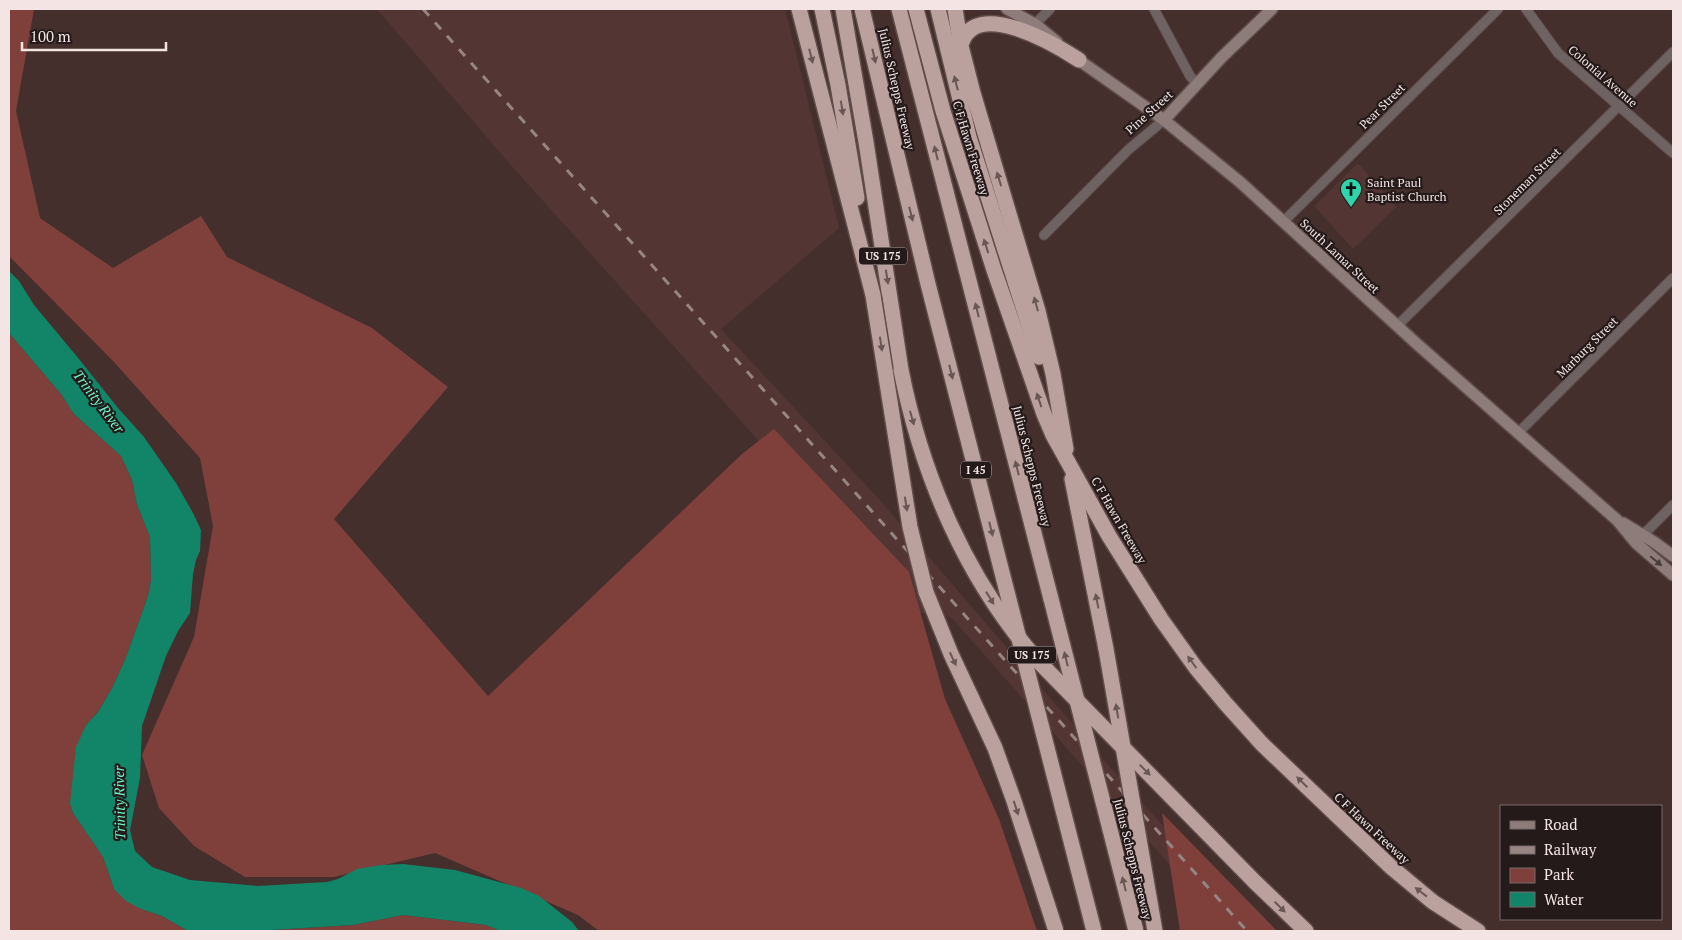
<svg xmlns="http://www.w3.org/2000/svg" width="1682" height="940" font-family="'PT Serif',serif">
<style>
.built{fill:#533634}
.green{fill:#7f403b}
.water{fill:#128468}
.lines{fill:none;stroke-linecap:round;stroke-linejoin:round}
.street-casing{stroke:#604c4a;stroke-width:11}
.secondary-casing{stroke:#604c4a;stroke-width:14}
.highway-casing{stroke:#604c4a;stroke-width:18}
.street{stroke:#6e6362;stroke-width:9}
.secondary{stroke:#8d7c7a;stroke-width:11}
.highway{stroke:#bba19e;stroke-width:15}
.rail{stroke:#978583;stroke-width:3;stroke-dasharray:9 9;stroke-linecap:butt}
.highway-bridge-casing{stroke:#604c4a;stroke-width:18;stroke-linecap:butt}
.highway-bridge{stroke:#bba19e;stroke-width:15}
.oneway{fill:#685755}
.oneway2{fill:#493c3b}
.labels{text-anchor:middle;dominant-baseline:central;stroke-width:4.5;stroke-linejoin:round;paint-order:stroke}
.shield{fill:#241a19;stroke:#b6a8a7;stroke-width:1}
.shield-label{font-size:11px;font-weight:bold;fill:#f4e5e4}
.street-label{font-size:12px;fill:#f4e5e4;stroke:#241a19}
.poi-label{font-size:12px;fill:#f4e5e4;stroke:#241a19;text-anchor:start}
.water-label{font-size:14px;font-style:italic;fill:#6df6cc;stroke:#241a19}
</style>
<rect width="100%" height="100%" fill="#442f2d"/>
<g class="built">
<polygon points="377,9 785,9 839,228 721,329 878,498 1102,758 1258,931 1228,931 951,617 916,612 852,539 759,441 509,163"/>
<polygon points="1358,163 1396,207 1353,249 1314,206"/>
</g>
<g class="green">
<polygon points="9,9 34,9 16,111 40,218 113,268 201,216 227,257 372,328 448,387 334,519 488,696 742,454 774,429 909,572 945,699 999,819 1037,931 599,931 578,915 435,853 334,877 245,877 194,846 159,808 142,755 194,637 213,526 200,458 114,362 9,256"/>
<polygon points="9,333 61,394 74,414 121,456 132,480 137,505 150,537 151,580 148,596 125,660 112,688 98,712 86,725 70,804 73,813 103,857 114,889 141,909 162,916 188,931 193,931 9,931"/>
<polygon points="1162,813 1277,931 1180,931"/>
<polygon points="403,915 486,925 500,931 256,931 353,925"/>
</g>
<polygon class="water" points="9,271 19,281 34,305 79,359 118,408 144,437 176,483 193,513 201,530 200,551 196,560 193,574 190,613 178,631 166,656 142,726 140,778 130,830 135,851 152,867 190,880 258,886 327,882 338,879 357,869 381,865 403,864 455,870 521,888 539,896 572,922 579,931 500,931 486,925 403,915 353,925 256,931 188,931 162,916 141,909 126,901 114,889 103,857 73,813 70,804 76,747 86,725 98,712 112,688 125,660 148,596 151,580 150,537 137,505 132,480 121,456 74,414 61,394 9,333"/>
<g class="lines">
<g class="street-casing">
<g id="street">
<polyline points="1154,9 1190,76 1197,84"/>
<polyline points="1526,9 1558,53 1566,60 1673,153"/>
<polyline points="1035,24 1050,9"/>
<polyline points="1284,221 1498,9"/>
<polyline points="1044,235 1128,150 1164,120"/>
<polyline points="1397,326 1673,52"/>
<polyline points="1518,433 1673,278"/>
<polyline points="1639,539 1673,505"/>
</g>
</g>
<g class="secondary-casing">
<g id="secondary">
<polyline points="1007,9 1035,24 1057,42"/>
<polyline points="1073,56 1164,120 1240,182 1417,344 1617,520 1636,543 1673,575"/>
<polyline points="1164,120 1221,58 1272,9"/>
<polyline points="1623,523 1654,542 1673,556"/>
</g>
</g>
<g class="highway-casing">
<g id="highway">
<polyline points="799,9 873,295"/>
<polyline points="822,9 838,85 857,198"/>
<polyline points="843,9 866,142 901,370"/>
<polyline points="899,9 1051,599"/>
<polyline points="916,9 943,111 994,270 1044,414 1053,435 1109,536 1161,619 1196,668 1226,704 1262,744 1391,867 1433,902 1478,931"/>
<polyline points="938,9 969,137 1039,357"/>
<polyline points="955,9 961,46 973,93 1038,311 1053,374 1066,449"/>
<path d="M 962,42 C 977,0 1050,41 1079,60"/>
<polyline points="1072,479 1106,649"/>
<polyline points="1255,882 1306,931"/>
</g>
</g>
<use href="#street" class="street"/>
<use href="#secondary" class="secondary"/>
<use href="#highway" class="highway"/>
<polyline class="rail" points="423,9 1247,931"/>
<g class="highway-bridge-casing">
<g id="highway-bridge">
<polyline points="862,9 928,284 1094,931"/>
<polyline points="873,295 910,527 926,592 951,654 995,748 1014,801 1056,931"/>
<path d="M 901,370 C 922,476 967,582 1040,663 L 1255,882"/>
<polyline points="1051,599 1136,931"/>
<polyline points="1106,649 1155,931"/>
</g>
</g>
<use href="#highway-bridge" class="highway-bridge"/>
</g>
<defs><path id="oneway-solid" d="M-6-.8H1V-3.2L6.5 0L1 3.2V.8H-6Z" transform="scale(1.25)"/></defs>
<g class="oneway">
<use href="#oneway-solid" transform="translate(811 56) rotate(76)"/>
<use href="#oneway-solid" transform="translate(874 56) rotate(77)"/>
<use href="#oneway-solid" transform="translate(956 83) rotate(-104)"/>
<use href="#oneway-solid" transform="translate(842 108) rotate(81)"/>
<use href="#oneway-solid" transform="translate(936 153) rotate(-104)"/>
<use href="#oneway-solid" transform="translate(999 179) rotate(-107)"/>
<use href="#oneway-solid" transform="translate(911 214) rotate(76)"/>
<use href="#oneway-solid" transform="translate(986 246) rotate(-108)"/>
<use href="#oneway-solid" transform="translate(887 277) rotate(81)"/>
<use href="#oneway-solid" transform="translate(1036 304) rotate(-105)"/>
<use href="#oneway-solid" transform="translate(977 310) rotate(-104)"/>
<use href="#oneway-solid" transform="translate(881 344) rotate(81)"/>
<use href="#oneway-solid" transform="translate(951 372) rotate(76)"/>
<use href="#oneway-solid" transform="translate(1039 400) rotate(-109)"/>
<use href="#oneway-solid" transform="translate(912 418) rotate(74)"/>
<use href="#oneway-solid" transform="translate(1017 468) rotate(-104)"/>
<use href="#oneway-solid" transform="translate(906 504) rotate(81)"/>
<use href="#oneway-solid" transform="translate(991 529) rotate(76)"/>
<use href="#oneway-solid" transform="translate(990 598) rotate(58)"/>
<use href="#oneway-solid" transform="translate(1097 601) rotate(-101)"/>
<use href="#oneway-solid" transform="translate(953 659) rotate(65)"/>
<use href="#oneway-solid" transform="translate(1066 659) rotate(-104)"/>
<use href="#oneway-solid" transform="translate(1192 662) rotate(-126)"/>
<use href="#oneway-solid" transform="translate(1117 711) rotate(-100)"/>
<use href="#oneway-solid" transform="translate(1145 770) rotate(45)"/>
<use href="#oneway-solid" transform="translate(1302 782) rotate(-136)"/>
<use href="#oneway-solid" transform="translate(1016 808) rotate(72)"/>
<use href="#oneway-solid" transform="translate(1124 884) rotate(-104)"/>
<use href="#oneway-solid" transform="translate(1421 892) rotate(-142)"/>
<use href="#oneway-solid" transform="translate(1280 907) rotate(45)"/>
</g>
<use class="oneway2" href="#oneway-solid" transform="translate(1656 561) rotate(40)"/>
<defs>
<g id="church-pin" transform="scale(1.125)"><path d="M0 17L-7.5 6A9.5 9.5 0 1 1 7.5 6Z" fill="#2fd4aa" stroke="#241a19"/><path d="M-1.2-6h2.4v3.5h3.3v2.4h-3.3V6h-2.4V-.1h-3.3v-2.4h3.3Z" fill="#111"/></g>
</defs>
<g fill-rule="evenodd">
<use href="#church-pin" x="1351" y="189"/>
</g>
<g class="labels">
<g class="shield">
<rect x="859" y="247.5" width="48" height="17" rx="4"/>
<rect x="961" y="461.5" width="30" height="17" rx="4"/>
<rect x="1008" y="646.5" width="48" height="17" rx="4"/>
</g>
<g class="shield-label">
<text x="883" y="256">US 175</text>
<text x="976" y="470">I 45</text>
<text x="1032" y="655">US 175</text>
</g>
<g class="street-label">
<text transform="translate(1603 76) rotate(41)">Colonial Avenue</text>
<text transform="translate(897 89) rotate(77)">Julius Schepps Freeway</text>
<text transform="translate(1382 106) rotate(-45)">Pear Street</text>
<text transform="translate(1149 112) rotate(-42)">Pine Street</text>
<text transform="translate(971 148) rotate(73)">C F Hawn Freeway</text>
<text transform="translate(1527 181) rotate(-45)">Stoneman Street</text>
<text transform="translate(1340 256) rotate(43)">South Lamar Street</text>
<text transform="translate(1587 347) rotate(-45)">Marburg Street</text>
<text transform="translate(1032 466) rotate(76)">Julius Schepps Freeway</text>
<text transform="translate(1119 520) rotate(60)">C F Hawn Freeway</text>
<text transform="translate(1372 828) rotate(43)">C F Hawn Freeway</text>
<text transform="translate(1133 859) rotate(76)">Julius Schepps Freeway</text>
</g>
<g class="poi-label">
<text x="1367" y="182">Saint Paul<tspan x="1367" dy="14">Baptist Church</tspan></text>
</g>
<g class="water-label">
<text transform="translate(99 401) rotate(53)">Trinity River</text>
<text transform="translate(119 803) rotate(-91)">Trinity River</text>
</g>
</g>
<rect width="1682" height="940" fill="none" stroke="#f4e5e4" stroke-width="20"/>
<rect x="1500" y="805" width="162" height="115" fill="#241a19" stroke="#776b6a"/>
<rect x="1510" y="821" width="25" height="8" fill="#8d7c7a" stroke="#776b6a"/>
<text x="1544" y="830" font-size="15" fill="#f4e5e4">Road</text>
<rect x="1510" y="846" width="25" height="8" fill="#978583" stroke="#776b6a"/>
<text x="1544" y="855" font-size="15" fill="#f4e5e4">Railway</text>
<rect x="1510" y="868" width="25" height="15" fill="#7f403b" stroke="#776b6a"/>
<text x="1544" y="880" font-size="15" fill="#f4e5e4">Park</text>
<rect x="1510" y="892" width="25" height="15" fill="#128468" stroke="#776b6a"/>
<text x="1544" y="905" font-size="15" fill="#f4e5e4">Water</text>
<path d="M22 42v8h144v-8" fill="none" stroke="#f4e5e4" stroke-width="2.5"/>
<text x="30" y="42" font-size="15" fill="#f4e5e4" stroke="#241a19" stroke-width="4" paint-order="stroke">100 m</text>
</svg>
